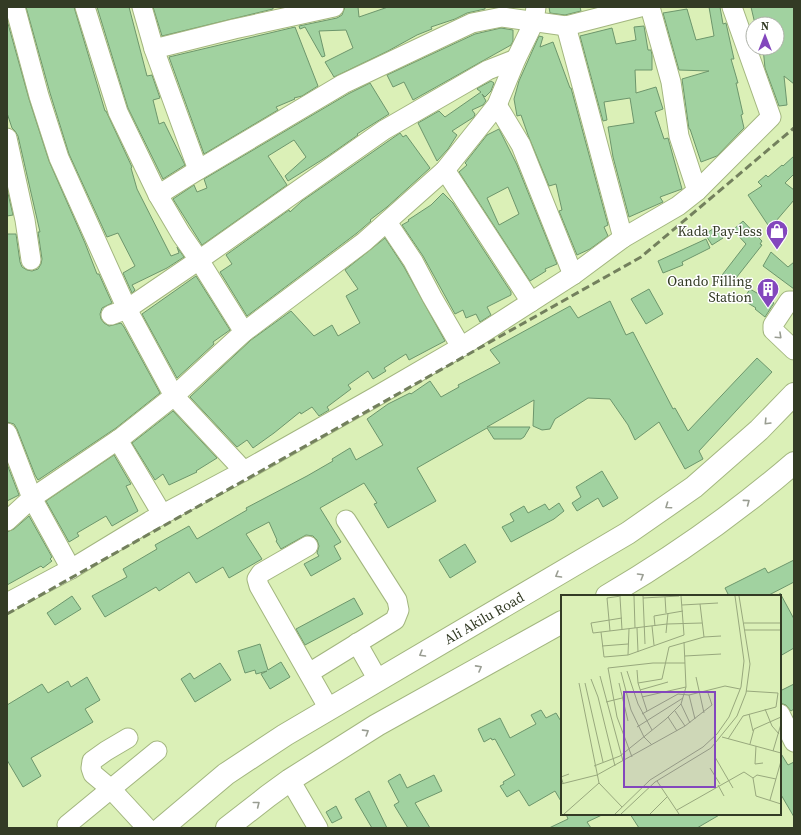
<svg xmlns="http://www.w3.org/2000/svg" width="801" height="835" font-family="'Source Serif 4',serif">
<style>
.building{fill:#a1d2a0;stroke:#6d966c;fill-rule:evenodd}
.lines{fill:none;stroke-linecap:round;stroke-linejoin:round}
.minor-casing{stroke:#a3b67f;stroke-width:21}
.major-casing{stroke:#a3b67f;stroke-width:24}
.minor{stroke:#fff;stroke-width:19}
.major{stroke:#fff;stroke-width:22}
.rail{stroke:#73805d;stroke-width:3;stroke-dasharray:8 4;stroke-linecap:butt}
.oneway{stroke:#999d92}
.labels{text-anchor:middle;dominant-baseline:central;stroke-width:3;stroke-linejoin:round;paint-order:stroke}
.poi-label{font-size:14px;fill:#333b25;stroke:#fff;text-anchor:end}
.street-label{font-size:14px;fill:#333b25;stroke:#fff}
.inset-road{fill:none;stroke:#98a87d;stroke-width:1}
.view{fill:#8347bd;fill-opacity:0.15;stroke:#8347bd;stroke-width:2}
.inset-edge{fill:none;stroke:#333b25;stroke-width:2}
</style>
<rect width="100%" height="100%" fill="#dbf0b7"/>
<g class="building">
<polygon points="26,7 74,7 105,111 106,111 132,167 131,168 137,189 171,256 179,253 177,247 184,257 167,268 132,285 135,290 132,293 123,273 135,266 118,233 107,237 69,154 50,93"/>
<polygon points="97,7 129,7 147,76 152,75 160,98 153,100 159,124 164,122 185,165 163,179 128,108"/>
<polygon points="153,7 273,7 273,9 162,36"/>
<polygon points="345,7 358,7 359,17 388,7 485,7 485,9 467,13 455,19 431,27 432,29 417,35 388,51 334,77 325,62 353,48 346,30 319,31 325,56 322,57 305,27 300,29 299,26 337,18 342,15"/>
<polygon points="549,7 580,7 581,11 565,15 550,13"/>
<polygon points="709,7 720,7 723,24 726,23 734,59 731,59 738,83 736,83 743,114 741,115 744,128 717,156 701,162 690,129 689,129 682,79 709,71 679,70 663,13 687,9 696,40 714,36"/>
<polygon points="751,7 794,7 794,84 784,76 787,105 779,106 765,68 763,48 777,48 777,24 755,24"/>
<polygon points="7,20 29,99 49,161 85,243 97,274 99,274 112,303 102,308 100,314 101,319 104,323 109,326 121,323 124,327 160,393 116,428 38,480 35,475 17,429 14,424 7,422 7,234 16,234 20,262 22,267 27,270 32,271 38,269 41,264 42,259 38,232 40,232 18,136 15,131 12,128 7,113"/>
<polygon points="644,26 648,50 651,50 652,55 652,70 635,70 636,93 656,87 663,109 655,112 664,139 668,138 682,189 660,197 663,202 629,217 613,157 608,127 634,123 630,98 604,102 607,120 603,121 580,36 612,28 616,44 636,40 634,27"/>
<polygon points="295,27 318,86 302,96 294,98 295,99 276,107 278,110 204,154 169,57"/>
<polygon points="501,28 513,30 513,41 511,45 413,100 404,82 393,87 387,75 475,34"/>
<polygon points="539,36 543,37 540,47 553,42 570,88 571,88 608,225 604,227 608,236 590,249 577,255 559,211 562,210 556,184 549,186 528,135 521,115 517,116 514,99 519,81"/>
<polygon points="491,81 494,83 491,91 485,97 482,94 486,101 483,105 472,110 475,114 474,117 452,131 457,135 448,149 437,161 418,123 439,111 445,117 481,92 477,89 478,88"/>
<polygon points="370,83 389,114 357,134 358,135 328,156 288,181 285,176 306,157 294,140 268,156 287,185 202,245 173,199 194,185 197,192 207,188 204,179 348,94"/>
<path d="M 499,129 L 517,165 L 557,264 L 545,269 L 546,271 L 530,281 L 459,172 L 467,165 L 465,163 L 487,135 ZM 508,187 L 519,214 L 499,225 L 487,198 Z"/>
<polygon points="400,133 403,137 406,135 430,168 387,207 370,220 371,221 357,233 247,316 220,272 232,264 226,255 289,210 290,212 302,201"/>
<polygon points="794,156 794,174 785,183 794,190 794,200 770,228 748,195 762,186 758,182 766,175 768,177 782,165 783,166"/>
<polygon points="7,189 13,215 7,216"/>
<polygon points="443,193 453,203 511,292 511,295 487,307 491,315 480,322 476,314 466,318 463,310 455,314 423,256 402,225 409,221 408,220 431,205"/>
<polygon points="743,221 761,240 762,241 760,244 762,245 729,287 719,279 746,244 733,230"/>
<polygon points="716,227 723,238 712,245 705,234"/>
<polygon points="385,238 404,267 445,341 409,360 406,354 384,368 386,371 373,379 368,371 348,385 351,389 327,407 329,410 319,416 312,407 301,414 300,412 274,433 253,448 247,440 237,447 190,397 251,340 291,311 314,336 332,325 338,336 360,323 346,296 358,289 345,270"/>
<polygon points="706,239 710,248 682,262 683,265 663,273 658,261"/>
<polygon points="771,252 788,267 794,262 794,289 763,266"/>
<polygon points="196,276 230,330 213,342 214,344 177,378 142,314"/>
<polygon points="649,289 663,314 646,324 631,299"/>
<polygon points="750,289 774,303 765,317 755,309 756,308 743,300"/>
<polygon points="610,301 626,335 633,332 673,409 675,408 688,431 757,358 772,372 699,451 703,459 685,469 659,422 635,440 628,425 610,399 588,398 555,419 550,429 542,430 533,426 534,400 487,427 530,427 524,437 521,439 494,439 487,428 417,468 436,501 388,528 374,504 377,503 364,483 320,508 341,542 334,546 341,559 311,576 304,564 319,556 317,553 319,546 317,540 313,536 306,535 281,549 276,541 277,540 269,522 246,534 262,559 229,578 223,567 196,583 189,572 159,591 156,587 105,617 92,596 127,577 123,569 157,549 155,545 189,526 197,539 247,510 246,508 307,476 333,461 332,459 350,448 356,460 383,445 367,419 388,404 410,393 411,394 430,381 441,397 459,387 458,385 500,363 490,350 570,306 578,318"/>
<polygon points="173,411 217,458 196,471 197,472 169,485 163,474 155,480 132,443"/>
<polygon points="114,455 131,484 126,486 138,511 112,526 106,516 77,533 79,536 69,542 46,501"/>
<polygon points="7,464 19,495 7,501"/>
<polygon points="602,471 618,498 603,507 598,498 577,511 572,503 581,497 576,487"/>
<polygon points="559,503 564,511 554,519 511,542 502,527 514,521 510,514 524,506 528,513 545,504 549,510"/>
<polygon points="29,516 52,557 50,559 52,561 43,568 41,566 7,585 7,532 14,529"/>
<polygon points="465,544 476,562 450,578 439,560"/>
<polygon points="794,560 794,582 767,596 729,596 725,588 765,568 768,573"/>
<polygon points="780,593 794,619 794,648 780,656"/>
<polygon points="72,596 81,609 55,625 47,613"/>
<polygon points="354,598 363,614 305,645 296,629"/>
<polygon points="260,644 268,670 281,662 290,677 270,689 261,674 267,671 256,674 255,670 245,673 238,651"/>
<polygon points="220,663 231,680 195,702 181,679 190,673 194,679"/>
<polygon points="87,677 100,700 85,709 93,722 31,758 41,776 23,787 7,760 7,705 42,684 48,693 68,681 71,687"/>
<polygon points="794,684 794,709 791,711 786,705 780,703 780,691"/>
<polygon points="541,710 546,718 556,713 562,723 562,803 555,791 529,806 519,790 507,797 500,786 504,784 503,782 515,775 495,739 492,740 491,738 484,742 478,729 500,718 510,738 536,724 531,715"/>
<polygon points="780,752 788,765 794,762 794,817 780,793"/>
<polygon points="400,774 407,788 434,775 442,791 415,803 430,828 408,828 394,805 399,802 388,781"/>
<polygon points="369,791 387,828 372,828 355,799"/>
<polygon points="336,806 342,818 332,823 326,812"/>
<polygon points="566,814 604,814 587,822 591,828 549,828 568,819"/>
<polygon points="630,814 721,814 697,828 639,828"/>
</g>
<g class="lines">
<g class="minor-casing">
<g id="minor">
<polyline points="15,7 39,96 59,158 127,309 174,396 244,471"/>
<polyline points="85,7 118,112 158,195 181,234 199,260 244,332"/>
<polyline points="142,7 154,49 198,170"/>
<polyline points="650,7 671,82 679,136 697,191"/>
<polyline points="566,26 623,238"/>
<polyline points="154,49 234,29 334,7"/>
<polyline points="497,105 521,145 573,275"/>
<polyline points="7,138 25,220 31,260"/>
<polyline points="445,170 531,302"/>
<polyline points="158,195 198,170 343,84 472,23 502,17 566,26 640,7"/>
<polyline points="387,222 413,261 432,297 461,347"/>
<polyline points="794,301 789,301 773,325 773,330 794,350"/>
<polyline points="111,315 127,309 199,260 384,130 488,70 516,59"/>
<polyline points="7,433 32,498 71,569"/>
<polyline points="118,440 162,514"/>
<polyline points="7,521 32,498 122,437 174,396 244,332 364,242 445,170 497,105 516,59 534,22 536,7"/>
<polyline points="308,546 261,573 257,579 259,586 329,709"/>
<polyline points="7,603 71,569 150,521 244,471 375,397 461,347 573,275 623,238 678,206 697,191 771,117 732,7"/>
<polyline points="357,643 378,680"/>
<polyline points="309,673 395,620 399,610 397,600 346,520"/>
<polyline points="780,714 794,742"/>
<polyline points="128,738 106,751 92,761 91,768 93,774 111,789 147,828"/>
<polyline points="290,780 318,828"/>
<polyline points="67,825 157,751"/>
</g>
</g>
<g class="major-casing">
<g id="major">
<path d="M 607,596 C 675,556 735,514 794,463"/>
<polyline points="162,828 226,774 285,735 628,533 694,487 759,430 794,394"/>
<polyline points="227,828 268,796 290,780 377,725 562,622"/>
</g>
</g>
<use href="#minor" class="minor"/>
<use href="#major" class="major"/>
<polyline class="rail" points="7,614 641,257 794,128"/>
</g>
<defs><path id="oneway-chevron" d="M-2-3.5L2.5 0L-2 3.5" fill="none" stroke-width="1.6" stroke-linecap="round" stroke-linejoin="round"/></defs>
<g class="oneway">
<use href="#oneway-chevron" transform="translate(779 336) rotate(43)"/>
<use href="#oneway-chevron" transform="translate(767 422) rotate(134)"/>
<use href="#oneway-chevron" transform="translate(747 502) rotate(-37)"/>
<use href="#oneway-chevron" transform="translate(668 506) rotate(145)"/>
<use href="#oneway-chevron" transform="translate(558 575) rotate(150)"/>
<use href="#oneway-chevron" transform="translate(641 576) rotate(-31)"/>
<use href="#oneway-chevron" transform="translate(422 654) rotate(150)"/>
<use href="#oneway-chevron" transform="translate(479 668) rotate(-29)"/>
<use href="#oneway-chevron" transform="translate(366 732) rotate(-32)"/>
<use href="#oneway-chevron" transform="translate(257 804) rotate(-38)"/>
</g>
<defs>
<g id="shop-pin" transform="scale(1.15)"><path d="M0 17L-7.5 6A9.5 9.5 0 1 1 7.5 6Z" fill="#8347bd" stroke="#fff"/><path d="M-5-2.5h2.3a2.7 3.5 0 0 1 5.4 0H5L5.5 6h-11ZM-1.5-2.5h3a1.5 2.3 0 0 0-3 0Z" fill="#fff"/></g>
<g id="building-pin" transform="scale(1.15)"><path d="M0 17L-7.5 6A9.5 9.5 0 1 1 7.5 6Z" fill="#8347bd" stroke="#fff"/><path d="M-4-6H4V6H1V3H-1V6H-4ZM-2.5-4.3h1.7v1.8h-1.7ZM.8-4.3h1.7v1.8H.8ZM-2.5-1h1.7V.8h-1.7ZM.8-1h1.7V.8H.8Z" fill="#fff"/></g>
</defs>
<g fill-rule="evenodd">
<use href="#shop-pin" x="777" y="231"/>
<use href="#building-pin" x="768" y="289"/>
</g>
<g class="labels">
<g class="poi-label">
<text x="762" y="231">Kada Pay-less</text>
<text x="752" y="281">Oando Filling<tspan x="752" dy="16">Station</tspan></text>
</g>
<g class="street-label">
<text transform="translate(484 618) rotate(-30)">Ali Akilu Road</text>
</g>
</g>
<g transform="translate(561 595)">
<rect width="220" height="220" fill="#dbf0b7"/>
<path class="inset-road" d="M 73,1 L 74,33M 82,1 L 84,49M 59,2 L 61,35M 104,2 L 105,18M 82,3 L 118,1M 139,9 L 143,42M 121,10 L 157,8M 61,23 L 30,28 L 32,38 L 106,29 L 141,28M 183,28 L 220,28M 91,31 L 93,50M 94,31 L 93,21 L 122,16M 76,33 L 77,57M 184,35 L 220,35M 49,36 L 46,3 L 60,1M 40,37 L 43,62 L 67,60 L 123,40 L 120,1M 105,38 L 107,18M 41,51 L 67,49M 67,60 L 68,34M 124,61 L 160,59M 76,75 L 77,88 L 86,116M 66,76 L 77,109 L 91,135M 60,77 L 70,115 L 83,142 L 91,150M 39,81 L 62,166M 135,82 L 143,118M 30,84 L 37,102 L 54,171M 18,88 L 38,188 L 61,212M 24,88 L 42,167M 58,88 L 67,126M 77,88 L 101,84 L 108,52 L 143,42 L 160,41M 79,95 L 107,87M 128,100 L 134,124M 81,102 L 125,92M 45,107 L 61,103M 120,109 L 129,128M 204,114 L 211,131 L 218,139M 114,116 L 124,131M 81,119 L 117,99 L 128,100 L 164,91 L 179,94M 188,119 L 192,136M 107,122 L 116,136M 76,132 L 122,103M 161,142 L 220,158M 167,144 L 182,121 L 215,112 L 217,98 L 185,96M 189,149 L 193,134 L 220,122M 195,151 L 194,169 L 202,168M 212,156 L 220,129M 71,162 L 56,122 L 47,73 L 92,68 L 124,68M 154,162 L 172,193M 33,171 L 59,161 L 105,124 L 120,109 L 125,92 L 123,47M 149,173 L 159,189M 192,183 L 196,180 L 215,184M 96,186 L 118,219M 2,188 L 0,182 L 8,179M 0,189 L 36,180 L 124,131 L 151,110 L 146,95M 157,190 L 163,201M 209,205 L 220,166M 116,215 L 183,177 L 192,183 L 195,201 L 220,209M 3,219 L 38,188M 54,219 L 89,185 L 142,152 L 156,139 L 168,122 L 180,92 L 183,66 L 174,1M 60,219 L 94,187 L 150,153 L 176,121 L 185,98 L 189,69 L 178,1M 89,219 L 106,202"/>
<path class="view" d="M 63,97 L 154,97 L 154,192 L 63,192 Z"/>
<rect width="220" height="220" class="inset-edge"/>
</g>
<rect width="801" height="835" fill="none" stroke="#333b25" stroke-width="16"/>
<g transform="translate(765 36)"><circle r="19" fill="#ffffff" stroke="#adb1a8"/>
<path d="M0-3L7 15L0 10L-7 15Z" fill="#8347bd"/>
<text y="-6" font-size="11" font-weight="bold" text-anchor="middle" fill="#333b25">N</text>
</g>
</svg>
